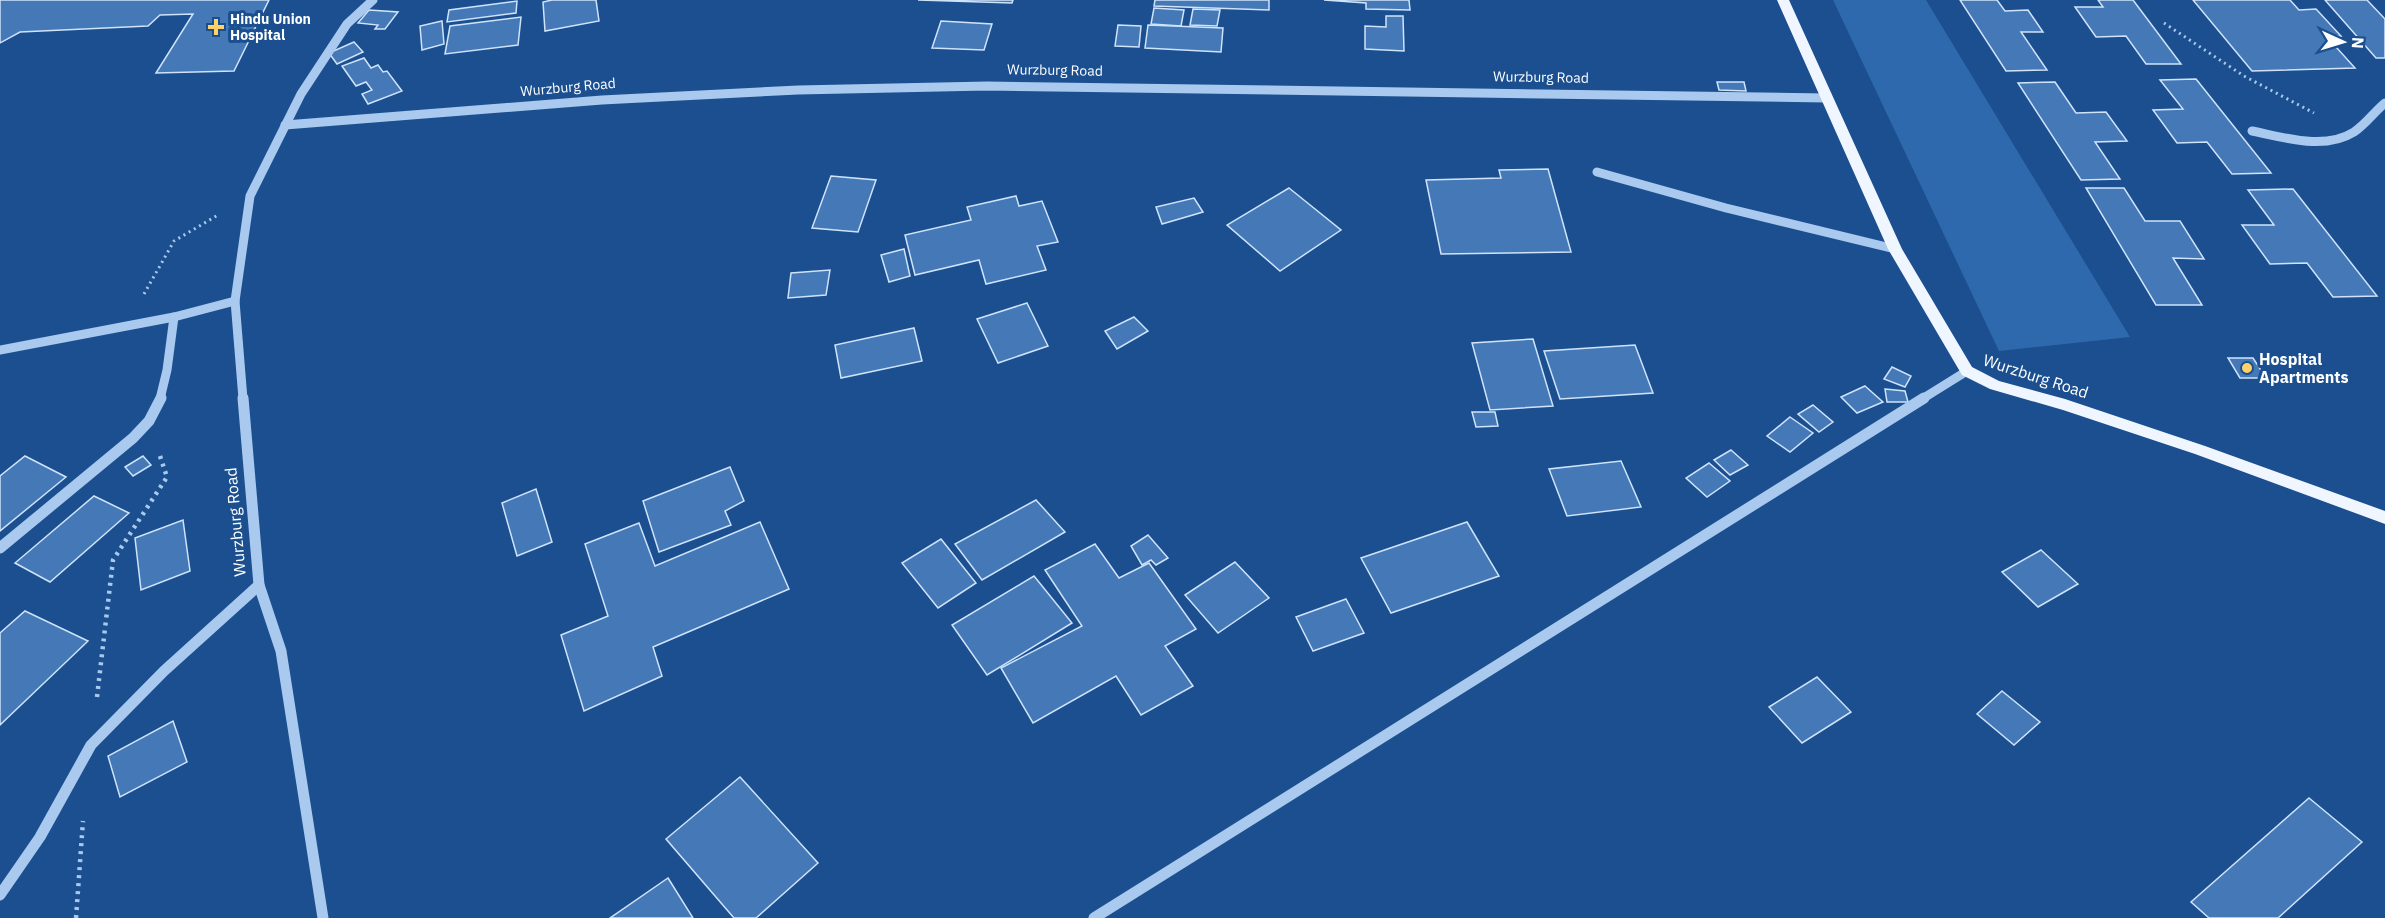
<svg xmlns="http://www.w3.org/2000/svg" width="2385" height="918" font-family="'IBM Plex Sans',sans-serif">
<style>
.green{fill:#2e69ad}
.building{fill:#4478b7;stroke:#cfe3fa;stroke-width:1.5}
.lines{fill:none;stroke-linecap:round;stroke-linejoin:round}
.path-far1{stroke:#a9c9ee;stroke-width:3;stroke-dasharray:2 4;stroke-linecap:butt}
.path{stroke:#a9c9ee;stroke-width:4.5;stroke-dasharray:3 5;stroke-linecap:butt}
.minor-far1{stroke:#a9c9ee;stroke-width:9}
.minor{stroke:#a9c9ee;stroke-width:11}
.major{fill:#f0f6ff;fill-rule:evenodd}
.poi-dot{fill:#ffd166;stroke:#1b4f8f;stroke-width:2}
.labels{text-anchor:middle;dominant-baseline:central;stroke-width:6;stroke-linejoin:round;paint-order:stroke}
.far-poi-label{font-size:14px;font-weight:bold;fill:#fff;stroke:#1b4f8f;text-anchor:start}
.far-street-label{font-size:14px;fill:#fff;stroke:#1b4f8f}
.poi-label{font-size:16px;font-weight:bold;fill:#fff;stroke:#1b4f8f;text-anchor:start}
.street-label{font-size:16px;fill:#fff;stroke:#1b4f8f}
</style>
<rect width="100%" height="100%" fill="#1b4f8f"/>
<polygon class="green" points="1833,0 1926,0 2130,337 1999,351"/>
<g class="building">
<polygon points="0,0 269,0 234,71 156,73 193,14 160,15 148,26 20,32 0,43"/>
<polygon points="552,0 596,0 599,21 545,31 543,2"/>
<polygon points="918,0 1013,0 1012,3"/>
<polygon points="1155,0 1269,0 1269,10 1154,6"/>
<polygon points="1324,0 1409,0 1410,10 1366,9 1366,3"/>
<polygon points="1960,0 1997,0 2005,11 2028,10 2043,32 2021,32 2047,70 2006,71"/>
<polygon points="2098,0 2133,0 2181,64 2146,64 2126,36 2096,37 2075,7 2103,7"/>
<polygon points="2193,0 2290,0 2299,10 2316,9 2341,36 2327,37 2355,68 2252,71"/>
<polygon points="2325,0 2367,0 2385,19 2385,58 2376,58"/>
<polygon points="517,1 516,13 447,22 449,10"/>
<polygon points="1154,8 1184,10 1181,26 1151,24"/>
<polygon points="1193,9 1220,10 1217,26 1190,25"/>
<polygon points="369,10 398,12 385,29 375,29 378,25 358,23"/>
<polygon points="1386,16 1403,16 1404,51 1365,49 1365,26 1386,27"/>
<polygon points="521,17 518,45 445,54 450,26"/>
<polygon points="442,21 444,44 422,50 420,26"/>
<polygon points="941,21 992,24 984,50 932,48"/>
<polygon points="1118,25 1141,26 1139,47 1115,46"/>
<polygon points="1148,25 1223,28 1221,52 1145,48"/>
<polygon points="354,42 363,52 337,64 329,53"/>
<polygon points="364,58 371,68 378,65 383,72 387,71 402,91 368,104 362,94 372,90 366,82 356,86 342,66"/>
<polygon points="2196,79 2271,173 2232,174 2207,142 2177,143 2153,110 2183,109 2160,80"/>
<polygon points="1717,82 1744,82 1746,91 1719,90"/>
<polygon points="2055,82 2076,113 2106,112 2127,141 2095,142 2120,179 2081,180 2018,83"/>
<polygon points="1548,169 1571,252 1441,254 1426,180 1501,178 1499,170"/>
<polygon points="831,176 876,180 858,232 812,228"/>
<polygon points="1289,188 1341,230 1280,271 1227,225"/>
<polygon points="2086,188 2124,188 2145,221 2180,221 2204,259 2173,258 2202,305 2156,305"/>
<polygon points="2293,189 2377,296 2333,297 2307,263 2270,264 2242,225 2274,225 2248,190"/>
<polygon points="1016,196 1019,206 1042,201 1058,242 1037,246 1046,270 986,284 979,260 915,275 905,235 971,220 967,207"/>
<polygon points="1194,198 1203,212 1162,224 1156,207"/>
<polygon points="904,249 910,276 889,282 881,255"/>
<polygon points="830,270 826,295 788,298 791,273"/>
<polygon points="1027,303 1048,346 998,363 977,319"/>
<polygon points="1134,317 1148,331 1117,349 1105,331"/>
<polygon points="914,328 922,361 841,378 835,345"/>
<polygon points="1533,339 1553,406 1490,410 1472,343"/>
<polygon points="1635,345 1653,393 1560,399 1544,351"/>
<polygon points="2228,358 2253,358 2266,378 2240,378"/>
<polygon points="1892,367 1911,376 1905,387 1884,379"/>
<polygon points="1865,386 1883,402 1857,413 1841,397"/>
<polygon points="1885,389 1905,391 1908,402 1887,402"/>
<polygon points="1813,405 1833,422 1819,432 1798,414"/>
<polygon points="1472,412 1495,412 1498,426 1476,427"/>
<polygon points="1790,417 1813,433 1790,452 1767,436"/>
<polygon points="1731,450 1748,465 1730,475 1714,460"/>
<polygon points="25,456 66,477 0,531 0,476"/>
<polygon points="143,456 151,465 133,476 125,467"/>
<polygon points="1621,461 1641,507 1567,516 1549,469"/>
<polygon points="1709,463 1730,481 1707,497 1686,478"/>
<polygon points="730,467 744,501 725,511 731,525 659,552 643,501"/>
<polygon points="536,489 552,542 517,556 502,503"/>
<polygon points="94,496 129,513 50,582 15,563"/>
<polygon points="1036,500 1065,532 982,580 955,544"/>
<polygon points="183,520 190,571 141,590 135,538"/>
<polygon points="760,522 789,589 653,647 662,676 584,711 561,635 608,616 585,544 639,523 655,566"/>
<polygon points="1467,522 1499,576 1391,613 1361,558"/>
<polygon points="1148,535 1168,558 1156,565 1151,560 1142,565 1131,546"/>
<polygon points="941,539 976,583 938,608 902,563"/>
<polygon points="1095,544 1119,578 1149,563 1196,629 1165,646 1193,686 1141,715 1116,676 1033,723 1001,668 1082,626 1045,570"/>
<polygon points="2041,550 2078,584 2038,607 2002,572"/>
<polygon points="1235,562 1269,598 1218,633 1185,595"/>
<polygon points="1034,576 1072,623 987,675 952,625"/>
<polygon points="1346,599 1364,633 1313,651 1296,617"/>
<polygon points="25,611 88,641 0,725 0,633"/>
<polygon points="1817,677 1851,712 1802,743 1769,707"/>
<polygon points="2002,691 2040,722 2014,745 1977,714"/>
<polygon points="173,721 187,762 120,797 108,756"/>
<polygon points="740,777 818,863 756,918 734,918 666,839"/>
<polygon points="2309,798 2362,842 2278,918 2209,918 2191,902"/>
<polygon points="668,878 693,918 610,918"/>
</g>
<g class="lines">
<g class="path-far1">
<polyline points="2164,23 2244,76 2314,113"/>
<polyline points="144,294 174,241 218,215"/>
</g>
<g class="path">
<polyline points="97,697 113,560 167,477 159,453"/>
<polyline points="76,918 83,821"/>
</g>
<g class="minor-far1">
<polyline points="285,125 602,100 798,90 987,86 1826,98"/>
<path d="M 2252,131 C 2283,137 2324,151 2354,132 C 2366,124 2374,112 2385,103"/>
<polyline points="1597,172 1726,208 1895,249"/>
<polyline points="0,350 174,317 235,301"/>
<polyline points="160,399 167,370 174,317"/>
<polyline points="243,399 235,301 250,196 301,94 347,24 373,0"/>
<polyline points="1922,399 1967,371"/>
</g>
<g class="minor">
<polyline points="243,398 259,585 281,651 323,918"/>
<polyline points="0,548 133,438 149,421 161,398"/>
<polyline points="0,895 40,837 91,745 164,671 259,585"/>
<polyline points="1094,918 1924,398"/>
</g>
<polygon class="major" points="1777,0 1789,0 1902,249 1972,367 1999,381 2065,399 2205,446 2385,511 2385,524 2195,454 2063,410 1990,389 1962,375 1888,249"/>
</g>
<g class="poi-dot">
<path d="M213 18h6v6h6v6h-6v6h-6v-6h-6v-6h6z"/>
<circle cx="2247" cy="368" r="6"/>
</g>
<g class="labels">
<g class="far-poi-label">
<text x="230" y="19">Hindu Union<tspan x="230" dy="16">Hospital</tspan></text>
</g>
<g class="far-street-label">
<text transform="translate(1055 70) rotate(1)">Wurzburg Road</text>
<text transform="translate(1541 77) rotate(1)">Wurzburg Road</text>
<text transform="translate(568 87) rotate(-5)">Wurzburg Road</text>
</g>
<g class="poi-label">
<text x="2259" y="359">Hospital<tspan x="2259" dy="18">Apartments</tspan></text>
</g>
<g class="street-label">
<text transform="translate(2036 376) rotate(18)">Wurzburg Road</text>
<text transform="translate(235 522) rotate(-95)">Wurzburg Road</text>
</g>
</g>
<g transform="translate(2343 42) rotate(94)" stroke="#1b4f8f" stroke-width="4.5" paint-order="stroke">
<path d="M0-4.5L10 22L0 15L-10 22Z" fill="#ffffff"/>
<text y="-9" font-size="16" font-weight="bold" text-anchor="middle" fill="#ffffff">N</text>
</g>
</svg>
